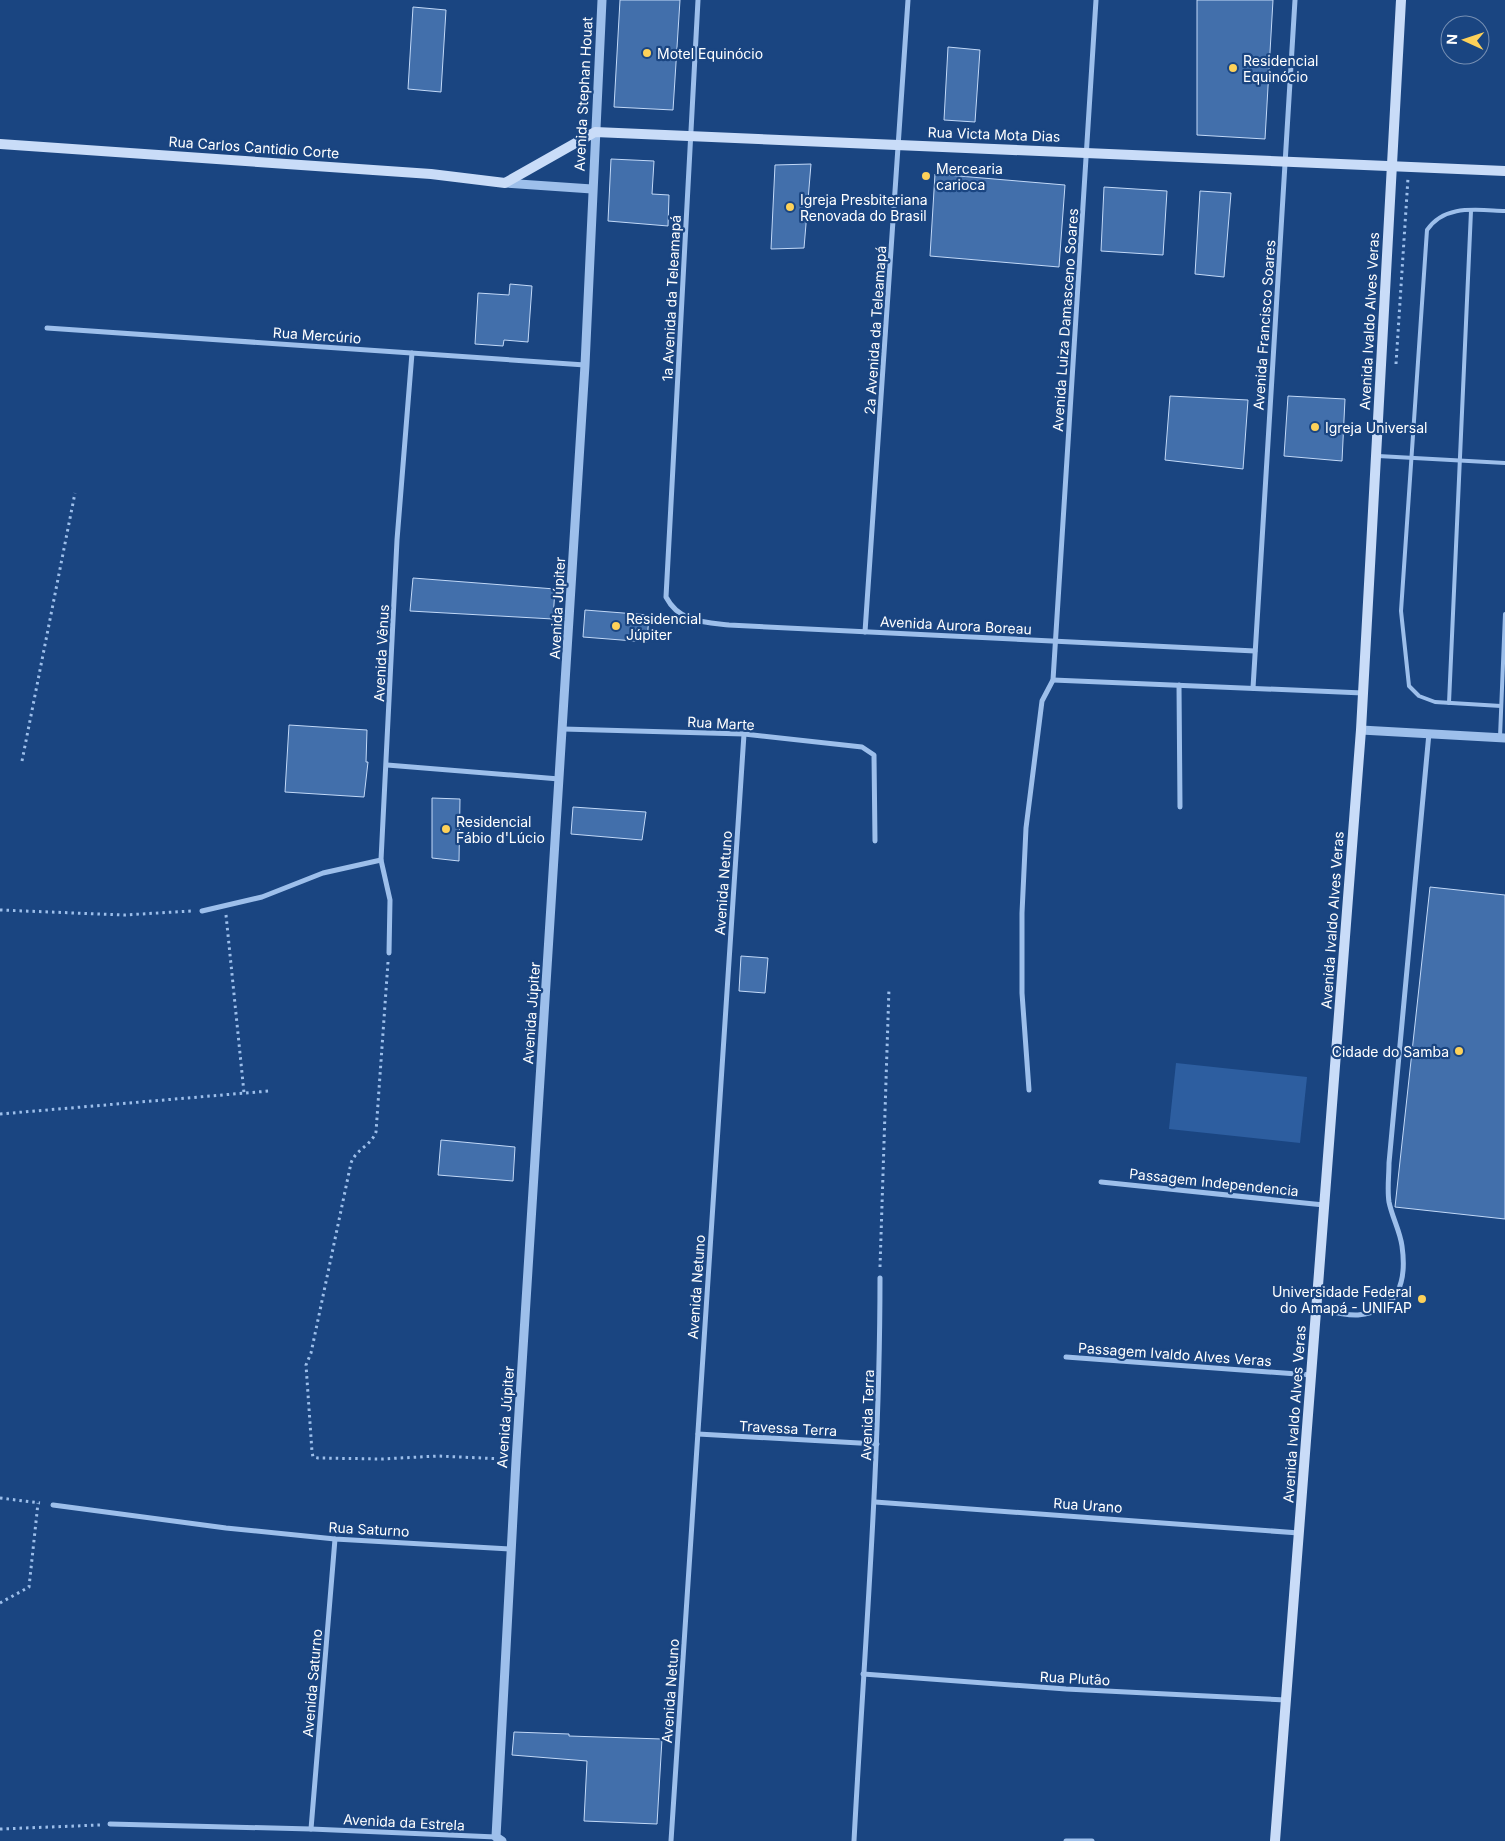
<svg xmlns="http://www.w3.org/2000/svg" width="1505" height="1841" font-family="Inter,sans-serif">
<style>
.green{fill:#2d5ea0}
.building{fill:#426fab;stroke:#c2d9f8}
.lines{fill:none;stroke-linecap:round;stroke-linejoin:round}
.path{stroke:#9dbfeb;stroke-width:3;stroke-dasharray:2.5 4;stroke-linecap:butt}
.service{stroke:#9dbfeb;stroke-width:4}
.minor{stroke:#9dbfeb;stroke-width:5}
.tertiary{stroke:#9dbfeb;stroke-width:9}
.secondary{stroke:#c9dcf8;stroke-width:10}
.poi-dot{fill:#fdd159;stroke:#1a4581;stroke-width:2}
.labels{text-anchor:middle;dominant-baseline:central;stroke-width:4.5;stroke-linejoin:round;paint-order:stroke}
.poi-label{font-size:14px;fill:#fff;stroke:#1a4581;text-anchor:start}
.street-label{font-size:14px;fill:#fff;stroke:#1a4581}
</style>
<rect width="100%" height="100%" fill="#1a4581"/>
<polygon class="green" points="1176,1063 1307,1077 1300,1143 1169,1129"/>
<g class="building">
<polygon points="620,0 680,0 673,110 614,107"/>
<polygon points="1197,0 1273,0 1265,139 1197,135"/>
<polygon points="413,7 446,10 441,92 408,89"/>
<polygon points="948,47 980,50 975,122 944,120"/>
<polygon points="611,159 654,161 652,194 669,195 668,226 608,221"/>
<polygon points="811,164 804,248 771,249 775,165"/>
<polygon points="935,174 1065,185 1059,267 930,256"/>
<polygon points="1104,187 1167,191 1163,255 1101,251"/>
<polygon points="1200,191 1231,193 1224,277 1195,274"/>
<polygon points="510,284 532,286 528,342 504,340 503,346 475,344 478,293 509,295"/>
<polygon points="1170,396 1248,400 1243,469 1165,460"/>
<polygon points="1288,396 1345,399 1342,461 1284,456"/>
<polygon points="413,578 555,589 553,619 410,611"/>
<polygon points="585,610 649,615 647,642 583,637"/>
<polygon points="289,725 367,730 366,762 368,762 364,797 285,792"/>
<polygon points="432,798 460,799 459,861 432,858"/>
<polygon points="573,807 646,812 642,840 571,834"/>
<polygon points="1430,887 1505,895 1505,1219 1395,1207"/>
<polygon points="741,956 768,958 765,993 739,991"/>
<polygon points="441,1140 515,1147 513,1181 438,1175"/>
<polygon points="514,1732 569,1734 569,1736 662,1739 657,1824 584,1821 587,1761 512,1755"/>
</g>
<g class="lines">
<g class="path">
<polyline points="1396,364 1408,178"/>
<polyline points="22,761 75,493"/>
<polyline points="0,910 124,915 192,911"/>
<polyline points="226,915 244,1093"/>
<path d="M 388,962 L 376,1132 C 371,1146 356,1149 351,1163 L 311,1353 L 306,1365 L 312,1452 L 313,1457 L 318,1458 L 382,1459 L 438,1456 L 503,1459"/>
<polyline points="0,1114 269,1091"/>
<polyline points="880,1267 889,988"/>
<polyline points="0,1498 40,1503"/>
<polyline points="0,1603 29,1587 38,1503"/>
<polyline points="0,1829 100,1825"/>
</g>
<g class="service">
<polyline points="1378,456 1505,463"/>
<polyline points="1449,703 1471,211"/>
<path d="M 1501,706 L 1435,702 L 1419,696 L 1409,686 L 1401,611 L 1427,230 C 1445,204 1476,210 1505,211"/>
<polyline points="1500,737 1505,614"/>
</g>
<g class="minor">
<path d="M 698,0 L 666,597 C 679,622 703,622 729,625 L 1255,651"/>
<polyline points="47,328 585,365"/>
<polyline points="865,632 908,0"/>
<polyline points="1053,680 1363,693"/>
<polyline points="1179,685 1180,807"/>
<polyline points="1253,688 1295,0"/>
<polyline points="563,729 744,734 862,747 874,755 875,841"/>
<polyline points="387,765 559,779"/>
<polyline points="202,911 262,897 323,873 381,860"/>
<polyline points="389,953 390,900 381,860 397,540 412,353"/>
<polyline points="1029,1090 1022,993 1022,913 1026,828 1042,701 1053,680 1096,0"/>
<polyline points="1101,1182 1324,1205"/>
<path d="M 1316,1308 C 1329,1311 1345,1316 1358,1315 C 1399,1311 1407,1281 1402,1246 C 1400,1231 1392,1217 1389,1202 C 1387,1190 1389,1176 1389,1163 L 1429,733"/>
<polyline points="1066,1357 1311,1375"/>
<polyline points="698,1434 877,1444"/>
<polyline points="875,1502 1299,1533"/>
<polyline points="53,1505 226,1528 335,1539 511,1549"/>
<polyline points="863,1674 1066,1689 1286,1700"/>
<polyline points="110,1824 311,1829 496,1837"/>
<polyline points="311,1829 335,1539"/>
<polyline points="671,1841 744,734"/>
<path d="M 854,1841 C 864,1653 880,1466 880,1278"/>
<polyline points="1066,1841 1092,1841"/>
</g>
<g class="tertiary">
<polyline points="505,183 592,189"/>
<polyline points="1361,730 1505,738"/>
<polyline points="502,1841 496,1837 516,1460 585,365 602,0"/>
</g>
<g class="secondary">
<polyline points="0,144 431,174 505,183 595,132 1505,171"/>
<polyline points="1275,1841 1361,730 1401,0"/>
</g>
</g>
<g class="poi-dot">
<circle cx="647" cy="53" r="5"/>
<circle cx="1233" cy="68" r="5"/>
<circle cx="926" cy="176" r="5"/>
<circle cx="790" cy="207" r="5"/>
<circle cx="1315" cy="427" r="5"/>
<circle cx="616" cy="626" r="5"/>
<circle cx="446" cy="829" r="5"/>
<circle cx="1459" cy="1051" r="5"/>
<circle cx="1422" cy="1299" r="5"/>
</g>
<g class="labels">
<g class="poi-label">
<text x="657" y="53">Motel Equinócio</text>
<text x="1243" y="60">Residencial<tspan x="1243" dy="16">Equinócio</tspan></text>
<text x="936" y="168">Mercearia<tspan x="936" dy="16">carioca</tspan></text>
<text x="800" y="199">Igreja Presbiteriana<tspan x="800" dy="16">Renovada do Brasil</tspan></text>
<text x="1325" y="427">Igreja Universal</text>
<text x="626" y="618">Residencial<tspan x="626" dy="16">Júpiter</tspan></text>
<text x="456" y="821">Residencial<tspan x="456" dy="16">Fábio d'Lúcio</tspan></text>
<text x="1449" y="1051" text-anchor="end">Cidade do Samba</text>
<text x="1412" y="1291" text-anchor="end">Universidade Federal<tspan x="1412" dy="16">do Amapá - UNIFAP</tspan></text>
</g>
<g class="street-label">
<text transform="translate(583 94) rotate(-87)">Avenida Stephan Houat</text>
<text transform="translate(994 134) rotate(2)">Rua Victa Mota Dias</text>
<text transform="translate(254 147) rotate(4)">Rua Carlos Cantidio Corte</text>
<text transform="translate(671 298) rotate(-87)">1a Avenida da Teleamapá</text>
<text transform="translate(1065 320) rotate(-86)">Avenida Luiza Damasceno Soares</text>
<text transform="translate(1369 321) rotate(-87)">Avenida Ivaldo Alves Veras</text>
<text transform="translate(1264 325) rotate(-86)">Avenida Francisco Soares</text>
<text transform="translate(875 330) rotate(-86)">2a Avenida da Teleamapá</text>
<text transform="translate(317 335) rotate(4)">Rua Mercúrio</text>
<text transform="translate(557 608) rotate(-87)">Avenida Júpiter</text>
<text transform="translate(956 625) rotate(3)">Avenida Aurora Boreau</text>
<text transform="translate(381 653) rotate(-87)">Avenida Vênus</text>
<text transform="translate(721 723) rotate(3)">Rua Marte</text>
<text transform="translate(723 883) rotate(-86)">Avenida Netuno</text>
<text transform="translate(1332 920) rotate(-86)">Avenida Ivaldo Alves Veras</text>
<text transform="translate(531 1013) rotate(-86)">Avenida Júpiter</text>
<text transform="translate(1214 1182) rotate(6)">Passagem Independencia</text>
<text transform="translate(696 1287) rotate(-86)">Avenida Netuno</text>
<text transform="translate(1175 1354) rotate(4)">Passagem Ivaldo Alves Veras</text>
<text transform="translate(1294 1414) rotate(-86)">Avenida Ivaldo Alves Veras</text>
<text transform="translate(867 1415) rotate(-88)">Avenida Terra</text>
<text transform="translate(505 1417) rotate(-86)">Avenida Júpiter</text>
<text transform="translate(788 1428) rotate(3)">Travessa Terra</text>
<text transform="translate(1088 1505) rotate(4)">Rua Urano</text>
<text transform="translate(369 1529) rotate(3)">Rua Saturno</text>
<text transform="translate(1075 1678) rotate(3)">Rua Plutão</text>
<text transform="translate(312 1683) rotate(-85)">Avenida Saturno</text>
<text transform="translate(670 1691) rotate(-86)">Avenida Netuno</text>
<text transform="translate(404 1822) rotate(3)">Avenida da Estrela</text>
</g>
</g>
<g transform="translate(1465 40) rotate(273)"><circle r="24" fill="#1a4581" stroke="#768fb3"/>
<path d="M0-4L9 19L0 12L-9 19Z" fill="#fdd159"/>
<text y="-8" font-size="14" font-weight="bold" text-anchor="middle" fill="#ffffff">N</text>
</g>
</svg>
